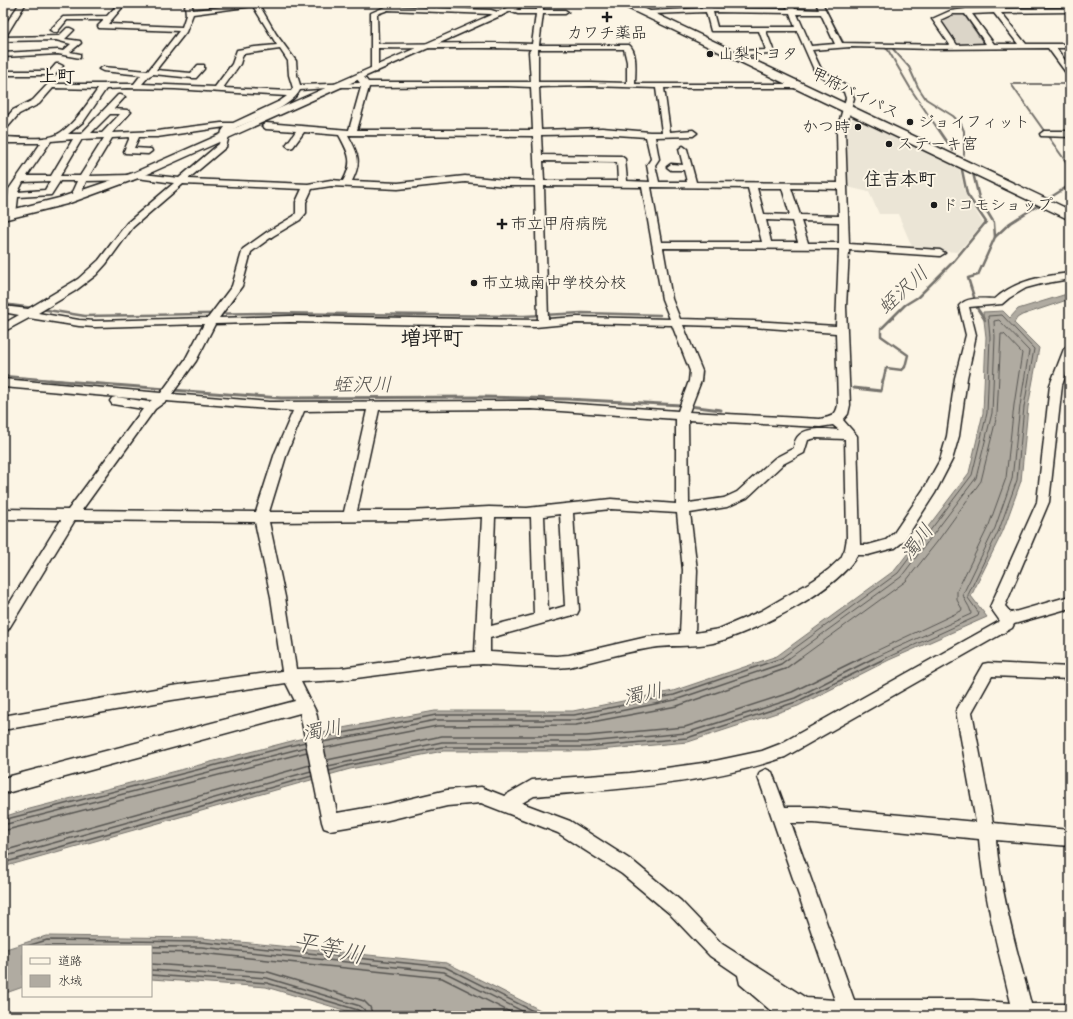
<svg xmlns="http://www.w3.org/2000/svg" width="1073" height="1019" font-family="Caveat,'Klee One',sans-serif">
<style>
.built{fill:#ebe5d6}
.green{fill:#dbd5c8;stroke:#7c7872}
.water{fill:#b0aba1;stroke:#75726c}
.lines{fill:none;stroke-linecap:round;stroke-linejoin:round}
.shore-far1{stroke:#575551;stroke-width:1}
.shore{stroke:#575551;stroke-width:1.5}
.stream-far2{stroke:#75726c;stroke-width:2}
.stream-far1{stroke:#75726c;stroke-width:2.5}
.stream{stroke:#75726c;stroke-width:3}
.minor-casing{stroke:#1c1c1c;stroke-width:3}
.major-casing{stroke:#1c1c1c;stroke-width:3}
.highway-casing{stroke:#1c1c1c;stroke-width:3}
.minor{fill:#fcf5e5;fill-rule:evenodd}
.major{fill:#fcf5e5;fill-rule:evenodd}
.highway{fill:#fcf5e5;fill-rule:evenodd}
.poi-dot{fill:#1c1c1c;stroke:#fcf5e5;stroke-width:1.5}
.labels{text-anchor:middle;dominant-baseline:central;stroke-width:4;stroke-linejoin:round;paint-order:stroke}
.far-poi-label{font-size:16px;fill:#1c1c1c;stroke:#fcf5e5;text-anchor:start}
.far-street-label{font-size:16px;fill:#1c1c1c;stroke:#fcf5e5}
.far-quarter-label{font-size:18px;font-weight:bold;fill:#1c1c1c;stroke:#fcf5e5}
.water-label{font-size:20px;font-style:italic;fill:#575551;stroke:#fcf5e5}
.quarter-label{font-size:21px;font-weight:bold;fill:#1c1c1c;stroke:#fcf5e5}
.near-water-label{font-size:24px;font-style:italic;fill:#575551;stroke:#fcf5e5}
</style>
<rect width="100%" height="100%" fill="#fcf5e5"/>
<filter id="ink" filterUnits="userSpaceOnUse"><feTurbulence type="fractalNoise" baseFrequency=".025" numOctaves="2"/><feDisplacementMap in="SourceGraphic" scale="8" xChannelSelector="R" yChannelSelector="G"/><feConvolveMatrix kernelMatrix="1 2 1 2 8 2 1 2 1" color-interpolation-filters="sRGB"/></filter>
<g filter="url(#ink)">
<polygon class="built" points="854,118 867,121 959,166 965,194 983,223 958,252 913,249 898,214 879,214 869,192 843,186 841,130"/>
<polygon class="green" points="956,12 964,14 985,45 957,45 940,19"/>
<g class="water">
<polygon points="1070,293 1070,299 1022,315 1017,318 1014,323 1039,348 1028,407 1021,481 1003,531 971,596 987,617 889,660 798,706 688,742 587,751 443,751 350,769 3,867 3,817 22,811 342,728 435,711 573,711 673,691 777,656 895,570 969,473 983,413 986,337 983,312 1003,311 1010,318 1018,309"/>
<polygon points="46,936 201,938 447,963 552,1016 364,1016 266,987 151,979 151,946 23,946 23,987 3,994 3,950"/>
</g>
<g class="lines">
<g class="shore-far1">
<polyline points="780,659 898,573 972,475 987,413 990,337 988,316 1002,315 1034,349 1024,407 1017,480 999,530 968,595 968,598 979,613 978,616 884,659"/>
<path d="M 788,659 L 901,577 L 976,478 L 992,413 L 995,337 L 994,321 L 999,320 L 1029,351 L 1020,406 L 1012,479 L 995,528 L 963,594 C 964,601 971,607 971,614 L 872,659"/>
<polyline points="799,659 906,581 937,542 981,481 997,415 1001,334 1004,334 1022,353 1014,405 1006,478 989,525 957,591 957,600 962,609 961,611 859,659"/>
</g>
<g class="shore">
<polyline points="322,737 436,715 574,715 674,695 782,658"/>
<polyline points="323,742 436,720 575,720 675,700 781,664 789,658"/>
<polyline points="324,748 437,726 576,725 677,706 785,669 800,658"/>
<polyline points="327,760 442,736 586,736 685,727 792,692 861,658"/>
<polyline points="328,766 442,742 587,742 686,733 795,698 874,658"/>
<polyline points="329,771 350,765 442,747 587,747 687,738 796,702 886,658"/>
<polyline points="3,820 305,742"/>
<polyline points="3,825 306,747"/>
<polyline points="3,831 307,752"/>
<polyline points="3,851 310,765"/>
<polyline points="3,857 311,771"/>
<polyline points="3,863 312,776"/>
<polyline points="27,946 47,940 201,942 445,967 543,1016"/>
<polyline points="43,946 201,947 444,972 532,1016"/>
<polyline points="151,952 201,953 442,978 518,1016"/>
<polyline points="151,964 268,972 364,1001 370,1007 373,1016"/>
<polyline points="151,970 267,978 360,1006 365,1010 367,1016"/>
<polyline points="151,975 267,983 358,1010 361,1012 362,1016"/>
</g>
<g class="stream-far2">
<polyline points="822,3 844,44"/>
<polyline points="964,14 986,46"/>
<polyline points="885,48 888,50 912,91 953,151"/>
<polyline points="893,49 909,67 918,87 926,99 953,116 961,124 964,131 964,155"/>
<polyline points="1069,166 1011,84 1070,84"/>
</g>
<g class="stream-far1">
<polyline points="1069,165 1070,167"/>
<polyline points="973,173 979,198 994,223 995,237"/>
<polyline points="974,297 968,278 978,275 995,237 1010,223 1070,185"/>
<polyline points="3,304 33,308"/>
<polyline points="977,308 985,320"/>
<polyline points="41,309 85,316 263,313 524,316 582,313 660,315"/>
<polyline points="3,376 63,381"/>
<polyline points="883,381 886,368 902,370 905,367 908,355 881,336 881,329 905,305 918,297 953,262 986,222 967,194 962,170"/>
</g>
<g class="stream">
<polyline points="50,380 166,389"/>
<polyline points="854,388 881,391 883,380"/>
<polyline points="172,390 281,398 484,397 567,399 681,405 721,410"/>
</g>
<g class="minor-casing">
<g id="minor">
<polygon points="20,3 26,3 6,36 3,36 3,28"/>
<path d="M 119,3 L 126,3 L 108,24 L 182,27 L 186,15 L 185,3 L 191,3 L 193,10 L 258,3 L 276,34 L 296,61 L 297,75 L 300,85 L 360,83 L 357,79 L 361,77 L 364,77 L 368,82 L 531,82 L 529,52 L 531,49 C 480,47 429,49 378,48 L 378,70 L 377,72 L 371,72 L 371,13 L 387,6 L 491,10 L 504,14 L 501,16 L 491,14 L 388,10 L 377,14 L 378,44 C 429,44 480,42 532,44 L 536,14 L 518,14 L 506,10 L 509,8 L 518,10 L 537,10 L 537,3 L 543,3 L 543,10 L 565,10 L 568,12 L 565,14 L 543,14 L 539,45 L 629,45 C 638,52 635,73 635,84 L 800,84 L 804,86 L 800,88 L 664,88 L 670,132 L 693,130 L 697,133 L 693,136 L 655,137 L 659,159 L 655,165 L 659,182 L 687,182 L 684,170 L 671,170 L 667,167 L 671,164 L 683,165 L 679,149 L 683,146 L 687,149 L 696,182 L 838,183 L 837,130 L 846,98 L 844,92 L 815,72 L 797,31 L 766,31 L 774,52 L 773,54 L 740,55 L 736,53 L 737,51 L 766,50 L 759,31 L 711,31 L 706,12 L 652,14 L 649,12 L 650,11 L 705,8 L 704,3 L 710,3 L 712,8 L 788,9 L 786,3 L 792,3 L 795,9 L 819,10 L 816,3 L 822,3 L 842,43 L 950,45 L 932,19 L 950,11 L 966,9 L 1070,8 L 1070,12 L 1001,13 L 1026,44 L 1070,44 L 1070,48 L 1056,48 L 1070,67 L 1070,74 L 1067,74 L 1048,48 L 934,49 L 850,47 L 812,50 L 821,69 L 850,89 L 854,98 L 845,130 L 849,244 L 940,250 L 945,253 L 940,256 L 849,250 L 846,307 L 850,405 L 848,414 L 843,420 L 857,436 L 860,545 L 868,545 L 886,540 L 894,533 L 925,487 L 940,460 L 947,436 L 955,378 L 966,335 L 959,306 C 967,296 984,299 995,299 C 1016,280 1043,276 1070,273 L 1070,279 L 1041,284 L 1026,288 L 1009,298 L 1002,304 L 969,307 L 976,335 L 967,378 L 959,436 L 952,460 L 935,493 L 904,541 L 895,548 L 890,549 L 868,555 L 857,555 C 838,591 752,633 713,643 C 695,647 677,645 658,647 C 628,651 598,660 569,667 L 556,668 L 482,664 L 447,666 L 341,680 L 301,682 L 316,712 L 337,813 L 388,804 L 447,790 L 481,787 L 504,796 L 532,780 L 630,773 L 710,762 L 762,751 L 780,744 L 1000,621 L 990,607 L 1037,502 L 1050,385 L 1064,349 L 1066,347 L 1070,346 L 1070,363 L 1062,385 L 1049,502 L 1005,606 L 1011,613 L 1070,596 L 1070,608 L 1014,624 L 1012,628 L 785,757 C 705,785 618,789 534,796 L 522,803 L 570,821 L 634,862 L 681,901 L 722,944 L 806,998 L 835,1000 L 758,777 L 760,772 L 766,769 L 772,772 L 785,807 L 814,807 L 976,822 L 956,711 L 983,664 L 988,663 L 1070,667 L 1070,679 L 992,676 L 972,712 L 993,823 L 1070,830 L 1070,846 L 996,840 C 1001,896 1017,951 1031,1004 L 1070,1004 L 1070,1016 L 777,1016 L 740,984 L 738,975 L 710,956 L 669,913 L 622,874 L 558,833 L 481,803 L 447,806 L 388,820 L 330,830 L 324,828 L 322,822 L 300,713 L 3,794 L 3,778 L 295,701 L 286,683 L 172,700 L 3,730 L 3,716 L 172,686 L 282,671 L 271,597 L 255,522 L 75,520 L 8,630 L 3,632 L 3,614 L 61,520 L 3,519 L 3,509 L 68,510 L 143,409 L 112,404 L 110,401 L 112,398 L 116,397 L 149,402 L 152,400 L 3,387 L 3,379 L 161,393 L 185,360 L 204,324 L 95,327 L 79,326 L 29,318 L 3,332 L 3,324 L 19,315 L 3,312 L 3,306 L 28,309 L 78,279 L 99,260 L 127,223 L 174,183 L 137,178 L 134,177 L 133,175 L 134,173 L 179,178 L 219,144 L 222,131 L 225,127 L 157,137 L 139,137 L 134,148 L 151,149 L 152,151 L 148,154 L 125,153 L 124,151 L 130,137 L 112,138 L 89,176 L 130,175 L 134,178 L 133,180 L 86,181 L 82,192 L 77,195 L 72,192 L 77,181 L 60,181 L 51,195 L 18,197 L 16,214 L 14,216 L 8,216 L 6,214 L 9,189 L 41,143 L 3,143 L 3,137 C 17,137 43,141 56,135 C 72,128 88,103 98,89 L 53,88 L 39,104 L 19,114 L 6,129 L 3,130 L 3,122 L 13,110 L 33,100 L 48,84 L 134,84 L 141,75 L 103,71 L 99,69 L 103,67 L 148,71 L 179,31 L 99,28 L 98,26 L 104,20 L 67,20 L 57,32 L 54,32 L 50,30 L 63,17 L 107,16 ZM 253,6 L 277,45 L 255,47 L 237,50 L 232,64 L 215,87 L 142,84 L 149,76 L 153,74 L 193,78 L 196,78 L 204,69 L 204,65 L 198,65 L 191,73 L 156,70 L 186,32 L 193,14 ZM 713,12 L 790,13 L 795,27 L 717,27 ZM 994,13 L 1018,44 L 994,44 L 972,14 ZM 797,14 L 821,14 L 835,44 L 811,46 ZM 953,14 L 965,14 L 986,44 L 957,45 L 940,20 ZM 280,49 L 288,61 L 289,75 L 293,88 L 291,91 L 223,88 L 240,64 L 243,54 ZM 538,49 L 624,49 L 627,62 L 627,83 L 590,82 L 538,82 ZM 506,86 L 531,87 L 533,130 L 357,130 L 369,87 ZM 590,86 L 656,88 L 662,132 L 650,132 L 602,128 L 541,130 L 539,87 ZM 340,87 L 361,87 L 349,130 L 266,123 L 262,126 L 266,129 L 296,131 L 286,145 L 290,148 L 293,147 L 304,132 L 339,135 C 349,154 354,161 343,181 L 331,180 L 308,184 L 188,179 L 226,147 L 230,132 L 237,127 C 255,119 291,108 300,90 ZM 127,88 L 175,89 L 287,96 L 280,101 L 233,123 L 221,123 L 157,131 L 112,133 L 131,112 L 127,110 L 114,109 L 125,97 L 121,95 L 118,95 L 81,134 L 68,134 L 84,121 L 106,89 ZM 110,114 L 120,114 L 102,133 L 91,133 ZM 602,134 L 646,137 L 651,159 L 647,165 L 650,182 L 627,181 L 625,159 L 621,156 L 542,155 L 541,135 ZM 348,135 L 533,136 L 535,181 L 505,180 L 465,176 L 398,183 L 352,181 C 362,161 358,154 348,135 ZM 104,138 L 80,176 L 60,176 L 82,139 ZM 73,139 L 51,176 L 27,176 L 51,141 ZM 543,161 L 617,162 L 618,181 L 544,181 ZM 50,181 L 45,190 L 18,192 L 23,182 ZM 465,182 L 505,186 L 535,186 L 538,320 L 290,316 L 219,318 L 242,286 L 251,252 L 273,236 L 300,220 L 306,213 L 306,202 L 312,189 L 331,186 L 398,189 ZM 183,184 L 302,189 L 296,202 L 296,213 L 294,216 L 267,232 L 243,249 L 232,286 L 208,318 L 95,321 L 79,320 L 38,313 L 75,291 L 96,275 L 106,264 L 133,227 ZM 544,186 L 642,187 L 662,299 L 670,319 L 577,317 L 548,319 ZM 651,187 L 748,188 L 762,242 L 661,242 ZM 757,188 L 782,188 L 790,215 L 764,214 ZM 791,188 L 838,189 L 839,216 L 800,215 ZM 766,220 L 792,221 L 798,242 L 771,242 ZM 801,221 L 839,222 L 839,243 L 808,243 ZM 663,248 L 839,249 L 836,326 L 753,321 L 680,319 L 672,299 ZM 290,322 L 535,327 L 577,323 L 672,325 L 690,371 L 689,381 L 678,411 L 532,401 L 269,402 L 172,394 L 196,361 L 215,324 ZM 683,325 L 753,327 L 836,333 L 838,405 C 836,416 831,417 820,419 L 689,412 L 701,381 L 702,371 ZM 166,401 L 293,411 L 275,453 L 256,512 L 82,510 L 155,409 ZM 532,409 L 676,419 L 676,504 L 611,499 L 527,508 L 489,507 L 408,511 L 357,511 L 379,410 ZM 367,410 L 344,512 L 269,512 L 287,453 L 304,411 ZM 688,420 L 820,427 L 833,425 L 839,430 C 822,429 795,425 794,448 L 775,458 L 737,492 L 724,498 L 689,503 ZM 816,438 L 845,439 L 847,538 L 845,549 L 841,558 L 828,570 L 814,580 L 761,611 L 719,629 L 695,633 L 697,570 L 690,513 L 727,507 L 747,498 L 783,464 L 804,453 L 808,440 ZM 611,509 L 677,513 L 683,570 L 680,634 L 647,637 L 569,655 L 556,656 L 490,652 L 490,638 L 577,614 L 579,610 L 573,513 ZM 560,514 L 565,606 L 548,611 L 544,516 ZM 482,517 L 475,652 L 447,654 L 341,668 L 296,669 L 285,597 L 269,522 L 408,521 ZM 495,517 L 531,517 L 534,615 L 491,626 ZM 791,823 L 814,823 L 979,839 C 983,894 998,949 1011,1003 L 973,1000 L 854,1000 Z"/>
<polygon points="67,28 70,28 74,30 65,39 80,41 81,43 70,52 80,54 80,58 58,54 3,57 3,53 58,50 63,51 71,44 56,40 3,41 3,37 59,36"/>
<polygon points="56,64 59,64 63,66 55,75 3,75 3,71 50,71"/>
<polygon points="1044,131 1070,131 1070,137 1041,136 1040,134"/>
</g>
</g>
<g class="major-casing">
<polygon id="major" points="518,3 529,3 141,177 67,204 3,220 3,212 59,198 133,173"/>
</g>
<g class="highway-casing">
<polygon id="highway" points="620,3 633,3 1070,210 1070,220 621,5"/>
</g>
<use href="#minor" class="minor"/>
<use href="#major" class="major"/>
<use href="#highway" class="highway"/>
</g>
</g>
<g class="poi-dot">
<path d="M605 11h4v4h4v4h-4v4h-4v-4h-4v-4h4z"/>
<circle cx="710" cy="54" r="4"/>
<circle cx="910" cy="122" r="4"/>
<circle cx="858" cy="127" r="4"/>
<circle cx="889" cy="144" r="4"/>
<circle cx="934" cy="205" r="4"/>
<path d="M500 218h4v4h4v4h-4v4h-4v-4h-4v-4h4z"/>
<circle cx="474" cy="283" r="4"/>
</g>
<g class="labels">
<g class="far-poi-label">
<text x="607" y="33" text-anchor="middle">カワチ薬品</text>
<text x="718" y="54">山梨トヨタ</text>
<text x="918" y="122">ジョイフィット</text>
<text x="850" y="127" text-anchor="end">かつ時</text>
<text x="897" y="144">ステーキ宮</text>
<text x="942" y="205">ドコモショップ</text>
<text x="511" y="224">市立甲府病院</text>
<text x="482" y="283">市立城南中学校分校</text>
</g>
<g class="far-street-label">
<text transform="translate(855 93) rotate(26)">甲府バイパス</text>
</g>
<g class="far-quarter-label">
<text x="57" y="76">上町</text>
<text x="900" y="179">住吉本町</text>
</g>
<g class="water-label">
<text transform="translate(903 290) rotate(-43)">蛭沢川</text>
<text x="362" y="384">蛭沢川</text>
<text transform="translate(917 542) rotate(-52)">濁川</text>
<text transform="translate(643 694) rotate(-12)">濁川</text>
<text transform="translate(322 730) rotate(-11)">濁川</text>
</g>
<g class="quarter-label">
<text x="432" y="338">増坪町</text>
</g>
<g class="near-water-label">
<text transform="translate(329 948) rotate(12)">平等川</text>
</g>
</g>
<rect width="1073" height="1019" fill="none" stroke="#fcf5e5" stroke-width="16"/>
<rect x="8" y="8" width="1057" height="1003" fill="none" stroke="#1c1c1c" stroke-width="1.5" filter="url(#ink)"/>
<rect x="22" y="945" width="130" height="52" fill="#fcf5e5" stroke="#a29e95"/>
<rect x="30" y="958" width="20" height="6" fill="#fcf5e5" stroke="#a29e95"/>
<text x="58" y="965" font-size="12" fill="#1c1c1c">道路</text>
<rect x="30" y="975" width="20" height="12" fill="#b0aba1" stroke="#a29e95"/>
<text x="58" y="985" font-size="12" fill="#1c1c1c">水域</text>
</svg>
